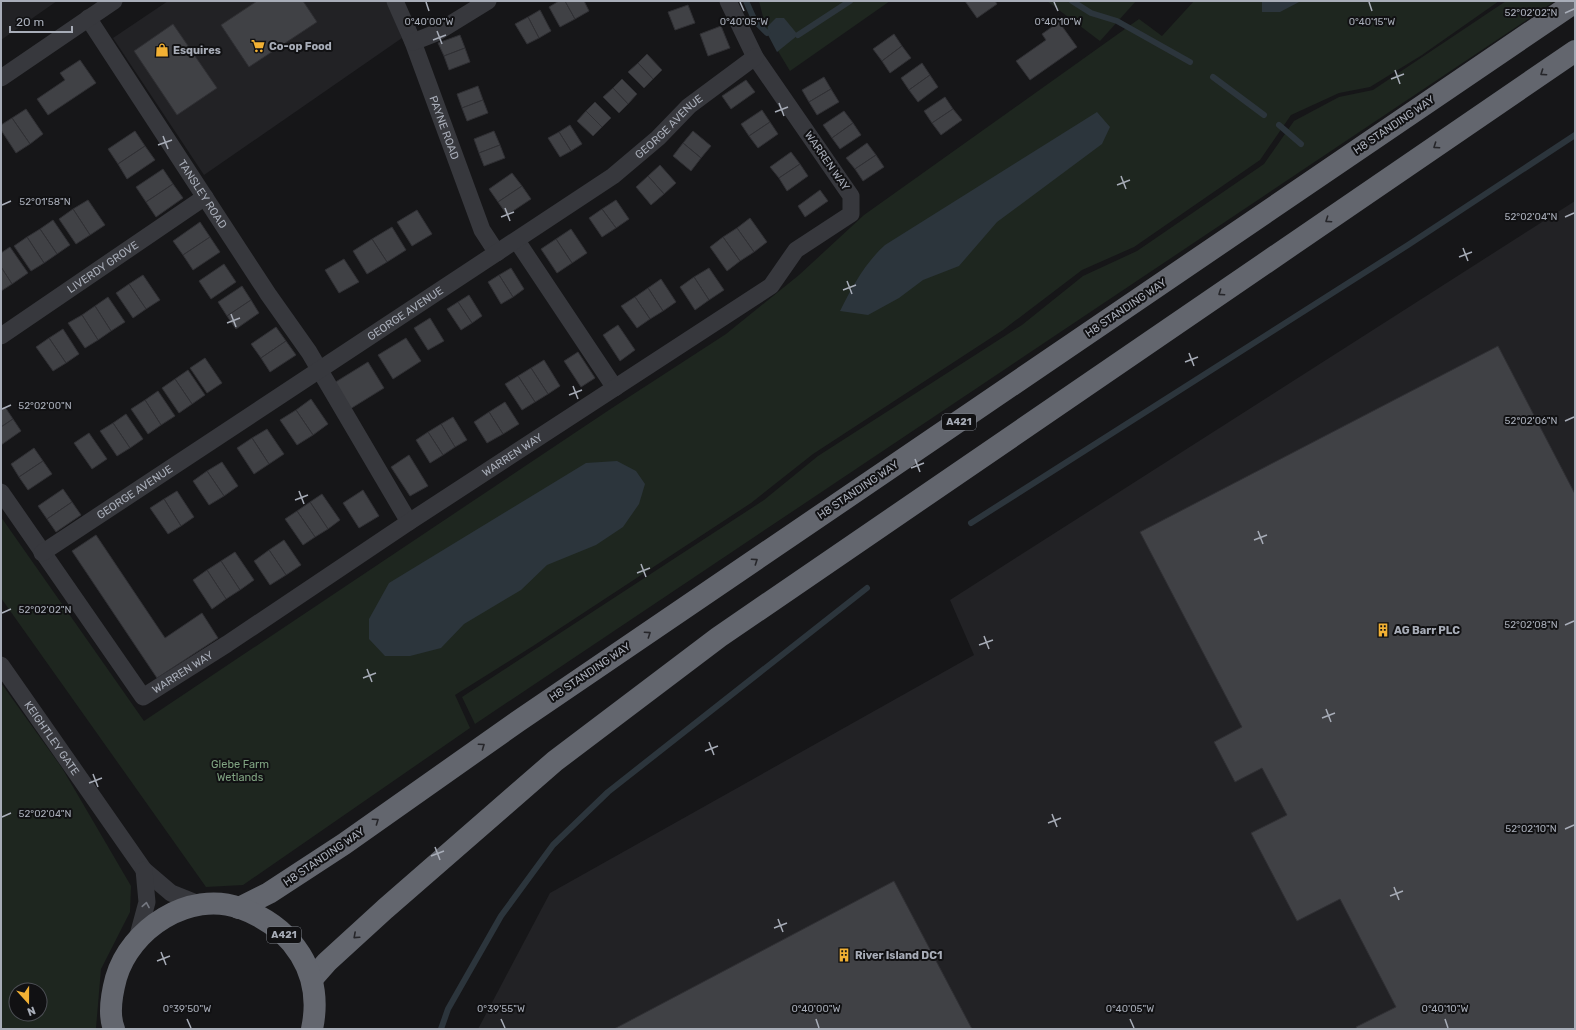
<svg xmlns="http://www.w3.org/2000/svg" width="1576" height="1030" font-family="Rubik,sans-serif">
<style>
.built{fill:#222225}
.green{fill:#1e261f;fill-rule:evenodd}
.water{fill:#2c353c}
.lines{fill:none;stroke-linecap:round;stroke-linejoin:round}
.stream{stroke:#2c353c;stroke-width:6}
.building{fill:#404145;stroke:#303034}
.street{stroke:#37383d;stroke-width:17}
.highway{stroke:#63666e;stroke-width:22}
.oneway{stroke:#26262a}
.oneway2{stroke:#757881}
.ticks{fill:none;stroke:#a8adb8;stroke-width:1.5}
.labels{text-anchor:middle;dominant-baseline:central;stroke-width:4;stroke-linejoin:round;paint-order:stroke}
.shield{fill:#111113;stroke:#7b7e86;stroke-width:1}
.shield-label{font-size:10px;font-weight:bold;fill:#a8adb8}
.poi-label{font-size:11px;font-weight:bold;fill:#a8adb8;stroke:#111113;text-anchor:start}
.street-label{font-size:11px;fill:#a8adb8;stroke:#111113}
.park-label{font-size:11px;fill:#7fa381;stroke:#111113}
.ticks-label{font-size:10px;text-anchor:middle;fill:#a8adb8;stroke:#111113;stroke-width:4;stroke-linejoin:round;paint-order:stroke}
</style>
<rect width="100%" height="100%" fill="#161618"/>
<g class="built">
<polygon points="1,1 57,1 1,40"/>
<polygon points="168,1 387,1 402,38 204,175 113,38"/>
<polygon points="1575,201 1575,1029 478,1029 550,893 974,655 950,600"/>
</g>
<g class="green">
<polygon points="759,1 890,1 790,71 767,33"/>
<polygon points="1047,1 1136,1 1100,41"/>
<polygon points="1194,1 1499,1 1422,55 1370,87 1339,93 1291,115 1260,160 1134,247 1082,270 1003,330 813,454 751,503 533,646 455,695 470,728 243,885 206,887 1,598 1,517 144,721 612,408 726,334 799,275 864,215 1139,19 1162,36"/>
<polygon points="1506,1 1555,1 475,724 462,697 764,500 818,456 1022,325 1083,276 1137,251 1264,164 1294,121 1339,97 1373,90"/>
<path d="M 1,683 L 62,768 L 131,886 L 130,912 L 101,969 L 96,1028 L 94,1029 L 1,1029 ZM 16,990 L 40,990 L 40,1014 L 16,1014 Z"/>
</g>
<g class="water">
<polygon points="1262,1 1301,1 1280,12 1262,12"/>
<polygon points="776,18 784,18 798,35 777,52 767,33 768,26"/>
<path d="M 1097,112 L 1110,127 L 1102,144 L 997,222 L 959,266 L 923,280 L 899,298 L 868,315 L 840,311 C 852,287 865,263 885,245 Z"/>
<polygon points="617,461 636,471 645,484 639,504 623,527 596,545 547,565 521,590 464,624 441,648 410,656 385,656 369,639 369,619 389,583 586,463"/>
</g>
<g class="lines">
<g class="stream">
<polyline points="746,1 755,21 767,33"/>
<polyline points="1072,1 1091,13 1117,21 1190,62"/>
<polyline points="798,35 850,1"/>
<polyline points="1213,77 1264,115"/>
<polyline points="1279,125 1301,144"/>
<polyline points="971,523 1408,245 1575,135"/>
<polyline points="441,1029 448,1009 501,916 553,845 608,792 867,588"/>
</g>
</g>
<g class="building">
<polygon points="257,1 303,1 317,22 249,67 221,25"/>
<polygon points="559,1 565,1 575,19 560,27 549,7"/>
<polygon points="565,1 584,1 589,11 575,19"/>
<polygon points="965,1 995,1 997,4 977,18"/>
<polygon points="688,5 695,23 675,30 668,12"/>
<polygon points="540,10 551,31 539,38 528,17"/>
<polygon points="528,17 539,38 527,44 515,24"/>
<polygon points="1059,22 1077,47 1030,80 1016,61 1046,40 1042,34"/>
<polygon points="173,24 217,88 177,115 134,51"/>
<polygon points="721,26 730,48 708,56 700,34"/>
<polygon points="894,34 902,46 882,61 873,49"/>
<polygon points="460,35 465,48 444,56 438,43"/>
<polygon points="902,46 911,58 890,73 882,61"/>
<polygon points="465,48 470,62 449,70 444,56"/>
<polygon points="647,54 662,70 653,79 638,63"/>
<polygon points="80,60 96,83 48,115 37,99 65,80 60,73"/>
<polygon points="638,63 653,79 644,88 628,72"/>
<polygon points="922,63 930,75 909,90 901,78"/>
<polygon points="930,75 938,87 918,102 909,90"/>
<polygon points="824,77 831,89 809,102 802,90"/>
<polygon points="622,79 637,94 628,104 613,88"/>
<polygon points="746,80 755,92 731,109 722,96"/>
<polygon points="478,86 483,100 462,108 457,94"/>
<polygon points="613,88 628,104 619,113 603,97"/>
<polygon points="831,89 839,102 817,115 809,102"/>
<polygon points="945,97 953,109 932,123 924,111"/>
<polygon points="483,100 488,113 467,121 462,108"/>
<polygon points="595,102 611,118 602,127 586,111"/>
<polygon points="26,109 43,134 30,144 12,118"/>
<polygon points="953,109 962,120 941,135 932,123"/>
<polygon points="762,110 770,122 749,136 741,124"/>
<polygon points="586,111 602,127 593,136 577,121"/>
<polygon points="844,111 853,123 832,138 823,125"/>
<polygon points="12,118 30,144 16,153 1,130 1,125"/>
<polygon points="770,122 778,134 758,148 749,136"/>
<polygon points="853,123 861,135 840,149 832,138"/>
<polygon points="570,125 582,144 571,151 559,132"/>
<polygon points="135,131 145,146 118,164 108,149"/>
<polygon points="494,131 500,145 479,153 474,139"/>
<polygon points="693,131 711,146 701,158 683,143"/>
<polygon points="559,132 571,151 560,157 548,138"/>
<polygon points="683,143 701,158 691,171 673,156"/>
<polygon points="867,143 876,155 855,169 846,158"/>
<polygon points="500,145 505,158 484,166 479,153"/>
<polygon points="145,146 155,160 127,179 118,164"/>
<polygon points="791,152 800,164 779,178 770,167"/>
<polygon points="876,155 884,167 863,181 855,169"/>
<polygon points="800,164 808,176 787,191 779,178"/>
<polygon points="660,165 676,183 664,194 648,176"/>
<polygon points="163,169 173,184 146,202 136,187"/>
<polygon points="512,173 522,186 498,202 489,189"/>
<polygon points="648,176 664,194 651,205 636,187"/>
<polygon points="173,184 183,198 156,217 146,202"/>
<polygon points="522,186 531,199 507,215 498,202"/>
<polygon points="820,190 828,201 805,217 798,206"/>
<polygon points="88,200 105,225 90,235 73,209"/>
<polygon points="616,200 629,219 616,228 602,209"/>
<polygon points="73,209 90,235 76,244 59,219"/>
<polygon points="602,209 616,228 602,237 589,218"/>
<polygon points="417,210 432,234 412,246 397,222"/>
<polygon points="750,218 767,242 754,252 737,228"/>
<polygon points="53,220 70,245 57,254 40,229"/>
<polygon points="200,222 210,237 183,255 173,241"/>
<polygon points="392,227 406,250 387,262 372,239"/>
<polygon points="737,228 754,252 740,261 723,237"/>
<polygon points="40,229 57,254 44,263 27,237"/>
<polygon points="571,229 587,253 572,263 556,239"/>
<polygon points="27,237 44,263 31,271 14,246"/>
<polygon points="210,237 220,252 193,270 183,255"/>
<polygon points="723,237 740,261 727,271 710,247"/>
<polygon points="372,239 387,262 367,274 353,251"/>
<polygon points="556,239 572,263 557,273 541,249"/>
<polygon points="10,247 28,273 12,284 1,267 1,253"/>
<polygon points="344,259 359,282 339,293 325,270"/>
<polygon points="224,264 236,282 211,299 199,281"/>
<polygon points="1,267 12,284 1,291"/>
<polygon points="511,268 524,289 513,297 499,275"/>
<polygon points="709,268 724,290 709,300 694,277"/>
<polygon points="143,275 160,300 146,309 129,284"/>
<polygon points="499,275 513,297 501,304 488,282"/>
<polygon points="694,277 709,300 695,310 680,287"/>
<polygon points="661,279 676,302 663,311 648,288"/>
<polygon points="129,284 146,309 133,318 116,293"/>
<polygon points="242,286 251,300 227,316 218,302"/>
<polygon points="648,288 663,311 650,319 635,297"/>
<polygon points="469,295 482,316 472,323 458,302"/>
<polygon points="108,297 125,322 111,331 95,306"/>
<polygon points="635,297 650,319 637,328 621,306"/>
<polygon points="251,300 259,313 236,329 227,316"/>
<polygon points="458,302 472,323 461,330 447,309"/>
<polygon points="95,306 111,331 98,340 82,315"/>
<polygon points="82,315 98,340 85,348 68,323"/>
<polygon points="430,318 444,341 428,350 414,328"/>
<polygon points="618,325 635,350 620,361 603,335"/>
<polygon points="276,327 286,341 261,358 251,344"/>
<polygon points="63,329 79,354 66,363 49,338"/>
<polygon points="49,338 66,363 53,371 36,347"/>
<polygon points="406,338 421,361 393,379 378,355"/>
<polygon points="286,341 296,355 270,372 261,358"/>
<polygon points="1498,346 1575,494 1575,1029 1357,1029 1356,1027 1396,1007 1340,899 1297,921 1251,833 1287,815 1262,768 1235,782 1214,742 1242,727 1140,532"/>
<polygon points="578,352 595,378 581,387 564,361"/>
<polygon points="205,358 222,383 207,393 190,368"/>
<polygon points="544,360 560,386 548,394 531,368"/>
<polygon points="368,362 384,388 350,409 334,383"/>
<polygon points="531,368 548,394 535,402 518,376"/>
<polygon points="188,370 205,395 192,404 175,379"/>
<polygon points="518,376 535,402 522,410 505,384"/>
<polygon points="175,379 192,404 179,413 162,388"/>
<polygon points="158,391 175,416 161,425 145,400"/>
<polygon points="311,399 328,424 313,435 296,410"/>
<polygon points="145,400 161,425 148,434 131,409"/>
<polygon points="505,402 519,424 503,434 489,412"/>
<polygon points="5,407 13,419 1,427 1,409"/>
<polygon points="296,410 313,435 297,445 280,420"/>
<polygon points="489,412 503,434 487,443 474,422"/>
<polygon points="126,414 143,439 130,448 113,423"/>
<polygon points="453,417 467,440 455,447 441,424"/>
<polygon points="13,419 21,431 1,445 1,427"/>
<polygon points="113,423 130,448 117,456 100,431"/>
<polygon points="441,424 455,447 443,455 428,432"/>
<polygon points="267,429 284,454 269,464 252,438"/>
<polygon points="428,432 443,455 430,463 416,440"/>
<polygon points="89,433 107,459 92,469 74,443"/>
<polygon points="252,438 269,464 254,474 237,448"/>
<polygon points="34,448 43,461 19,477 11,464"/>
<polygon points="409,455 428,486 410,496 391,467"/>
<polygon points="43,461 52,474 28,490 19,477"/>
<polygon points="222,462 238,486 224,496 207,471"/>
<polygon points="207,471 224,496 209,505 193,481"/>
<polygon points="63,489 72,502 47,519 38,506"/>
<polygon points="363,490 379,516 359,528 343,503"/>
<polygon points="177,491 194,517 181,526 164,499"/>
<polygon points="322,494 340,520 328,529 310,502"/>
<polygon points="164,499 181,526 168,534 150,508"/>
<polygon points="72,502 81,515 56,532 47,519"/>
<polygon points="310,502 328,529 315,537 297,511"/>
<polygon points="297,511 315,537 303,545 285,519"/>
<polygon points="96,535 165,638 202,613 218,638 157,678 72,551"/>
<polygon points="284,540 301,565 286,575 269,550"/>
<polygon points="269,550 286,575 270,585 254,561"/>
<polygon points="235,552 254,580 240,590 221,561"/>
<polygon points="221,561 240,590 226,599 207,570"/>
<polygon points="207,570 226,599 212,609 193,580"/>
<polygon points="894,881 972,1029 614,1029"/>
</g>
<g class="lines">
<g class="street">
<path id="s1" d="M 395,1 L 413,42 L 482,230 L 497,253"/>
<path id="s2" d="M 88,18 L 268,294 L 309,352 L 409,522"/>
<polyline points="413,42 436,33 488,1"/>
<polyline points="1,78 114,1"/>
<polyline points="517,241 615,388"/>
<path id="s3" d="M 1,336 L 205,197"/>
<path id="s4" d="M 1,492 L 143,697 L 227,644 L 409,522 L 771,286 L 796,250 L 851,214 L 851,196 L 755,57 L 728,1"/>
<path id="s5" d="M 42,553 L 613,176 L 658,138 L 689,106 L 755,57"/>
<path id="s6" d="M 1,665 L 144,870 L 171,893 L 201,905"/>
<polyline points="137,939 147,902 144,870"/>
</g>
<g class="highway">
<polyline points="239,908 269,893 344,844 517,722 1575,2"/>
<polyline points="312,979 327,962 385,909 555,761 719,637 1575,51"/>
<path d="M 114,1029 C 108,1014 112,993 116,978 C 130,929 189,890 240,908 C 293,927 324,973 312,1029"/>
</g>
</g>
<defs><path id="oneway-chevron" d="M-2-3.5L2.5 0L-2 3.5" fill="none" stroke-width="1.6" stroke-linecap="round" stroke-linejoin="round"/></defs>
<g class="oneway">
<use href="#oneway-chevron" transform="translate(1543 73) rotate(146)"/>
<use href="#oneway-chevron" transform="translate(1436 146) rotate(146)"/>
<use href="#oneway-chevron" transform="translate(1328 220) rotate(146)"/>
<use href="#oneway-chevron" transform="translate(1221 293) rotate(146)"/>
<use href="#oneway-chevron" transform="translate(755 561) rotate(-34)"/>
<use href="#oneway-chevron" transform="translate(648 634) rotate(-34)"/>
<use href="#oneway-chevron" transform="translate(482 746) rotate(-35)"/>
<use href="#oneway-chevron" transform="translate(376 821) rotate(-35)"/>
<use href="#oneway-chevron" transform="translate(356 936) rotate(138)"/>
</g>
<use class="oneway2" href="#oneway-chevron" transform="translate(146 905) rotate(-80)"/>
<path class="ticks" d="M 426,2 L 429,11M 740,2 L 744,11M 1054,2 L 1058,11M 1369,2 L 1372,11M 1565,13 L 1574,9M 437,31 L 442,44M 433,40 L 446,35M 1395,70 L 1400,84M 1391,79 L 1404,74M 779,103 L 784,116M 775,112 L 788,107M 163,136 L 168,149M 158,145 L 172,140M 1121,176 L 1126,189M 1117,185 L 1130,180M 2,205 L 11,201M 505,208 L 510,221M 501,217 L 514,212M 1565,217 L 1574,213M 1463,248 L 1468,261M 1459,257 L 1472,252M 847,281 L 852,294M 843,290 L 856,285M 231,314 L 236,327M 227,323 L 240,318M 1189,353 L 1194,366M 1185,362 L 1198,357M 573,386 L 578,399M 569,395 L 582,390M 2,409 L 11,405M 1565,421 L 1574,417M 915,459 L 920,472M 911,468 L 924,463M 299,491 L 304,504M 295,500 L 308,495M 1258,531 L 1263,544M 1254,540 L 1267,535M 641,564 L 646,577M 637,573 L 650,568M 2,613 L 11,609M 1565,625 L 1574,621M 984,636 L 989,649M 979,645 L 993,640M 367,669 L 372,682M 363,678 L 376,673M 1326,709 L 1331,722M 1322,718 L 1335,713M 709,742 L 714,755M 705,751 L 718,746M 93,774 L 98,787M 89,783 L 102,778M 1052,814 L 1057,827M 2,817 L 11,813M 1048,823 L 1061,818M 1565,829 L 1574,825M 435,847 L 440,860M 431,856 L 444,851M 1394,887 L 1399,900M 1390,896 L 1403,891M 778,919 L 783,932M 774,928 L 787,923M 161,952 L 166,965M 157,961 L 170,956M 187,1019 L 191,1028M 501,1019 L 505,1028M 816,1019 L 819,1028M 1130,1019 L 1134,1028M 1445,1019 L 1448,1028"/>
<defs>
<g id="supermarket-bare" transform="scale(1.08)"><path d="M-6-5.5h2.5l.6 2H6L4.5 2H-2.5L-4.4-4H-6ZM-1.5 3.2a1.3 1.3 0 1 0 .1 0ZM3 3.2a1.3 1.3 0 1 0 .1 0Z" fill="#f2b134" stroke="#111113" stroke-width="2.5" paint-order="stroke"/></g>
<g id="shop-bare" transform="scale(1.08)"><path d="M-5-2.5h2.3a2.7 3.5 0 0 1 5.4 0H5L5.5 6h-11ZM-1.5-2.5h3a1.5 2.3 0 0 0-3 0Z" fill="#f2b134" stroke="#111113" stroke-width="2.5" paint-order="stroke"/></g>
<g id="building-bare" transform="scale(1.08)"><path d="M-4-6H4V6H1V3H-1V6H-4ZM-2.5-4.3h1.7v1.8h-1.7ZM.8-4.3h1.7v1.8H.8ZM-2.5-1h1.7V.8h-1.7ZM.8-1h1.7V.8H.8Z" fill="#f2b134" stroke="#111113" stroke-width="2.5" paint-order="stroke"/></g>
</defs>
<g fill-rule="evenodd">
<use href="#supermarket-bare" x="258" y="46"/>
<use href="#shop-bare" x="162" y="50"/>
<use href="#building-bare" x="1383" y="630"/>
<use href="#building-bare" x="844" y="955"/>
</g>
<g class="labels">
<g class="shield">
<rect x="942" y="414" width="34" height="16" rx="3"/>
<rect x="267" y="927" width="34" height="16" rx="3"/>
</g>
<g class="shield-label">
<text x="959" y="422">A421</text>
<text x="284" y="935">A421</text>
</g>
<g class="poi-label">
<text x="269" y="46">Co-op Food</text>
<text x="173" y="50">Esquires</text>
<text x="1394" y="630">AG Barr PLC</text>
<text x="855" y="955">River Island DC1</text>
</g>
<g class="street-label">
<text transform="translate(1394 125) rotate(-34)">H8 STANDING WAY</text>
<text stroke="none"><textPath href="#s5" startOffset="759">GEORGE AVENUE</textPath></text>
<text stroke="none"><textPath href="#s1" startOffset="136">PAYNE ROAD</textPath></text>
<text transform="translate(827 161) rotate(55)">WARREN WAY</text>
<text stroke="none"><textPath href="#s2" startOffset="210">TANSLEY ROAD</textPath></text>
<text stroke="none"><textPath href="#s3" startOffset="123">LIVERDY GROVE</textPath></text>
<text transform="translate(1126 308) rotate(-34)">H8 STANDING WAY</text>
<text stroke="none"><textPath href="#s5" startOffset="435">GEORGE AVENUE</textPath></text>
<text stroke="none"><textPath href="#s4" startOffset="691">WARREN WAY</textPath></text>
<text transform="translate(858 490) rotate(-34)">H8 STANDING WAY</text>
<text stroke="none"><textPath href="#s5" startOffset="111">GEORGE AVENUE</textPath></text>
<text stroke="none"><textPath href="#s4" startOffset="296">WARREN WAY</textPath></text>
<text transform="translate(590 672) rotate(-34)">H8 STANDING WAY</text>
<text stroke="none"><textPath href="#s6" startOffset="89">KEIGHTLEY GATE</textPath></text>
<text transform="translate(324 857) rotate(-34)">H8 STANDING WAY</text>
</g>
<g class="park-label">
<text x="240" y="764">Glebe Farm<tspan x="240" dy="13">Wetlands</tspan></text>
</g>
</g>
<g class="ticks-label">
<text x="1531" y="16">52°02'02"N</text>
<text x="429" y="25">0°40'00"W</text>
<text x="744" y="25">0°40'05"W</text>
<text x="1058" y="25">0°40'10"W</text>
<text x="1372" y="25">0°40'15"W</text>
<text x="45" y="205">52°01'58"N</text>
<text x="1531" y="220">52°02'04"N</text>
<text x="45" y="409">52°02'00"N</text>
<text x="1531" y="424">52°02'06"N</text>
<text x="45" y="613">52°02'02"N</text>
<text x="1531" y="628">52°02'08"N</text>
<text x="45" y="817">52°02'04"N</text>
<text x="1531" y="832">52°02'10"N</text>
<text x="187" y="1012">0°39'50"W</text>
<text x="501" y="1012">0°39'55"W</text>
<text x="816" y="1012">0°40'00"W</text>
<text x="1130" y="1012">0°40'05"W</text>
<text x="1445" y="1012">0°40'10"W</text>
</g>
<rect width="1576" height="1030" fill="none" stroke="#a8adb8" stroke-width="4"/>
<g transform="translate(28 1002) rotate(159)"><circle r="19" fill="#111113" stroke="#4d4f55"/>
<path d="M0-3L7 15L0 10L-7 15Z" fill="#f2b134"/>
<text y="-6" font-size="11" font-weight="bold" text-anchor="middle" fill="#a8adb8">N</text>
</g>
<path d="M10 26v6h62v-6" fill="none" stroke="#a8adb8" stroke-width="2"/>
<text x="16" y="26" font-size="12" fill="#a8adb8" stroke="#111113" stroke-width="3" paint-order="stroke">20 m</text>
</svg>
